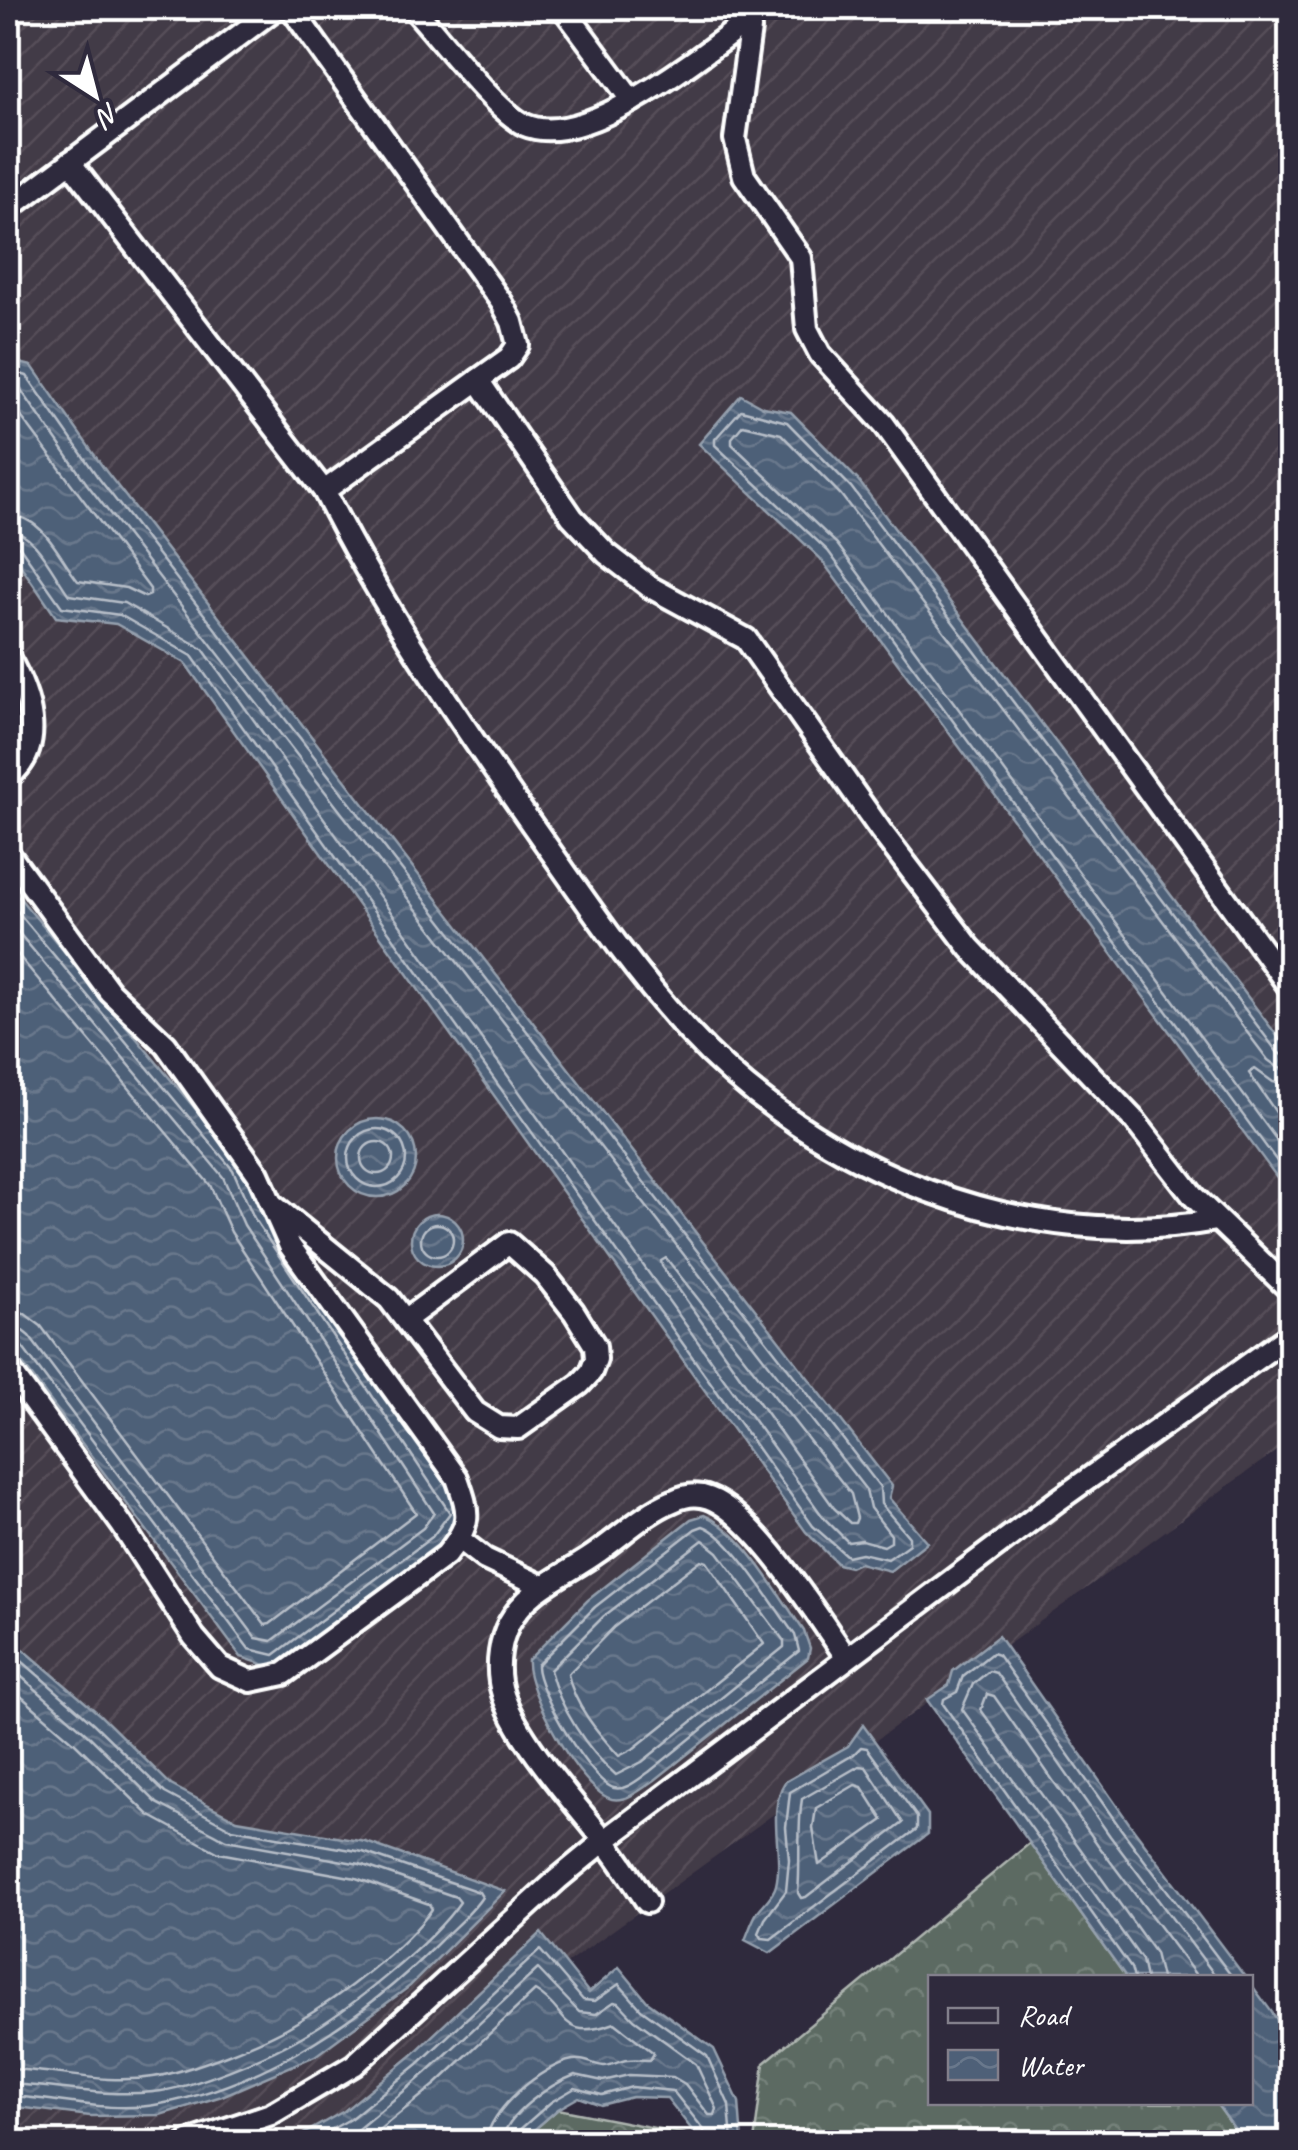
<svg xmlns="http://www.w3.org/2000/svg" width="1298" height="2150" font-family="Caveat,sans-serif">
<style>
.industrial{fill:url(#industrial-furrows)}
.forest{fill:url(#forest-crowns);stroke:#aeb5b0;stroke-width:2.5}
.water{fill:url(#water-waves);stroke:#95a0ae;stroke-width:2.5}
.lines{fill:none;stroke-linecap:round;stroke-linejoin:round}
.shore{stroke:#b8bfc9;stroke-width:2.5}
.minor-casing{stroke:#fff;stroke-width:28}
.minor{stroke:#2f2a3d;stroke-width:20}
</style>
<defs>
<pattern id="industrial-furrows" width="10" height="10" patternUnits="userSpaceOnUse" patternTransform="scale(2.5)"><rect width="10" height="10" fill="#423a46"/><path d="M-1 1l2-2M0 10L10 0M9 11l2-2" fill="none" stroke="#554e58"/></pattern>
<pattern id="forest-crowns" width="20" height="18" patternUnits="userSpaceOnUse" patternTransform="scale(2.5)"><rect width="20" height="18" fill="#5c6b62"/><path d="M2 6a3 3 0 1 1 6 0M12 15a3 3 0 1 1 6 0" fill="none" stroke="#74817a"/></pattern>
<pattern id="water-waves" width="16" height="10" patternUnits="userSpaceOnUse" patternTransform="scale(2.5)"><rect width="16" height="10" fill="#4e6078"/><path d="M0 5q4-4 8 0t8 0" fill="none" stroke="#69788c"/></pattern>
</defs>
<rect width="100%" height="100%" fill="#2f2a3d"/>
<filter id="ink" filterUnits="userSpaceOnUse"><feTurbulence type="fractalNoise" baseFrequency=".01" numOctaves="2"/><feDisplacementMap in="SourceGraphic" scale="20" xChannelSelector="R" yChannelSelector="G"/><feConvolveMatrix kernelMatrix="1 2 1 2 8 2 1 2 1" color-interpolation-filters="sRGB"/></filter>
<g filter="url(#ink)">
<polygon class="industrial" points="8,8 1290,8 1290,1441 320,2142 8,2142"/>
<g class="forest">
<polygon points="1030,1843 1126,1977 931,1978 931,2102 1216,2103 1244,2142 754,2142 764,2063"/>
<polygon points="558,2109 696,2136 691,2142 520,2142"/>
</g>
<g class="water">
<polygon points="8,360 32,366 105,470 892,1486 889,1498 927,1542 890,1571 859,1563 850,1567 838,1564 806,1532 185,663 116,624 56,617 8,547"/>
<polygon points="741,395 763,407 791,412 858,480 1290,1053 1290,1195 820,558 699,444"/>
<polygon points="8,884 242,1165 263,1213 464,1512 440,1543 274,1668 241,1657 8,1344"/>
<circle cx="377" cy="1158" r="39"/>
<circle cx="437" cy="1240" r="26"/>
<path d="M 704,1515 C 744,1532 779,1596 804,1631 L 810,1648 L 808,1658 L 655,1780 C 643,1788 627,1802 612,1799 C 581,1792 525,1690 528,1660 L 588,1600 L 691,1519 Z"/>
<polygon points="8,1636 100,1715 171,1785 237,1820 366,1842 505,1891 410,1986 315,2056 222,2096 160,2115 90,2116 8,2106"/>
<polygon points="998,1636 1129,1823 1245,1977 1126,1977 927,1700 949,1685 953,1671"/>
<path d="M 863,1725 L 928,1815 L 928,1834 L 770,1953 L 745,1940 C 749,1931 752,1920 758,1911 C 764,1903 774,1895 776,1885 C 784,1852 766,1812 785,1782 L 848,1746 Z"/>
<polygon points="541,1933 589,1993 619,1967 647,2001 714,2049 739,2102 742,2142 692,2142 696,2135 667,2098 632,2097 601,2105 579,2097 558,2109 520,2142 289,2142 344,2111 411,2056"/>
<polygon points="1251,1984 1290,2037 1290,2142 1244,2142 1216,2103 1250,2102"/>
</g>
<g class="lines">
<g class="shore">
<polyline points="8,370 27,376 97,476 880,1487 881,1504 909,1537 909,1544 888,1559 861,1553 847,1556 813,1526 192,656 120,615 62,607 20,547 8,542"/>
<path d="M 8,383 L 19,387 L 87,484 L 866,1490 L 870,1508 L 891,1535 L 891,1542 L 884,1546 L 862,1540 L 848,1542 L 823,1517 L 203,649 L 124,603 L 69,595 C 53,574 36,532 8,530"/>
<path d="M 8,399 L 150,589 L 150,595 L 145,597 L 126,588 L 78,581 C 58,556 44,516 8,515"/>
<polyline points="8,900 233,1170 254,1218 450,1513 432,1537 274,1655 249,1649 20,1344 8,1339"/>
<polyline points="8,920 223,1177 244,1225 434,1513 423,1528 272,1641 256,1638 29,1336 19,1328 8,1327"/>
<polyline points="8,943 210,1185 231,1232 416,1513 270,1624 265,1625 41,1326 25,1314 8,1312"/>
<polyline points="1290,1057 1278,1053 851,487 787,422 741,410 715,439 715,445 828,551 1290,1179"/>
<polyline points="1290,1070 1279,1068 1268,1060 841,495 781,434 743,425 732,438 732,444 837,544 1290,1158"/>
<polyline points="1290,1085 1273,1082 1255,1069 1249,1073 1290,1133"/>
<circle cx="377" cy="1158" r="29"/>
<circle cx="377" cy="1158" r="16"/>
<circle cx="437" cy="1240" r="16"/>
<polygon points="666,1258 851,1494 857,1518 855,1523 850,1523 834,1508 662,1266 661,1261"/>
<path d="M 703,1526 C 731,1535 775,1609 795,1635 L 799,1651 L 649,1772 C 640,1778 626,1791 614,1788 C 591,1783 536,1689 537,1665 L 595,1607 L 695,1529 Z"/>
<path d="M 703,1540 L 718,1552 L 784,1641 L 784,1647 L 642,1762 L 616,1775 C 587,1750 560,1708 550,1670 L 604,1616 Z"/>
<path d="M 701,1560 L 707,1562 L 764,1644 L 633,1749 L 619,1756 C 598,1733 574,1705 568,1674 L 614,1627 Z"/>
<path d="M 8,1649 L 93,1723 L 165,1793 L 232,1829 L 363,1852 L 479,1892 L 482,1897 C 472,1913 454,1927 440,1941 C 365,2017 267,2084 160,2104 C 109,2114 58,2098 8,2096"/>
<path d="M 8,1665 L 85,1732 L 157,1803 L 226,1840 L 360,1864 L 456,1897 L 460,1902 C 432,1943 346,2012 303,2036 C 269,2056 191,2089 153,2092 C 103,2097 56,2086 8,2084"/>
<path d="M 8,1685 L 75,1743 L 149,1815 L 219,1853 L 356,1878 L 429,1904 L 432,1909 C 406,1947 338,1998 297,2022 C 267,2041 188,2072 153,2077 C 104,2085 56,2070 8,2069"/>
<polygon points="861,1747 867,1748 917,1817 917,1829 771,1939 762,1938 759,1933 765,1919 786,1891 789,1860 786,1827 790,1792 853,1755"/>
<path d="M 859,1766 L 866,1767 L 903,1823 L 806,1897 L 801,1898 L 798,1893 C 801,1861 797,1831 802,1799 Z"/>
<polygon points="855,1785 862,1787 883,1820 819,1865 813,1828 816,1808"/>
<polyline points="1134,1978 1131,1968 943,1704 944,1699 957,1692 963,1676 992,1653 998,1655 1121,1829 1233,1978"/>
<polyline points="1146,1978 1142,1960 962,1709 973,1684 989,1671 996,1673 1110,1836 1217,1978"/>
<polyline points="1161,1978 1155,1953 981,1710 987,1694 994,1696 1098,1845 1198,1978"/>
<polyline points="309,2142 350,2119 418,2064 540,1950 583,2000 595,2001 619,1984 641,2009 707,2056 729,2105 732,2142"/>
<path d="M 334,2142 L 358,2129 L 426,2073 L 538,1969 L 579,2012 L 596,2014 L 614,2002 L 619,2003 L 634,2019 L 696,2064 L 717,2109 L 715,2115 L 709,2115 L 685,2084 L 673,2077 L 629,2075 L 603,2081 L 575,2075 C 551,2084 504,2115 502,2142"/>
<path d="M 364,2142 L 436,2084 L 535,1991 C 570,2011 559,2043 615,2023 L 654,2053 L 650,2060 C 643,2060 634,2059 627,2060 C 619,2061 611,2066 604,2066 C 593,2065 585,2058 573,2060 C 542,2065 488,2111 486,2142"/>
<polyline points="514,2142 517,2132 551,2102 575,2088 602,2095 632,2087 673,2091 704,2130 704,2142"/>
</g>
<g class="minor-casing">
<g id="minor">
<polyline points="291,8 502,303 512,322 518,345 509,358 478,380 572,517 606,553 650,587 746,639 881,831 970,948 1135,1121 1194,1197 1290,1290"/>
<path d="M 413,8 C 438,35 495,111 525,125 C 585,151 703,54 750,19"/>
<polyline points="563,8 632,101"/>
<polyline points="748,8 750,29 735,139 744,176 801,258 807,329 820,354 884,424 1290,988"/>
<polyline points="70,162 324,491 478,380"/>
<polyline points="8,209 276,8"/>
<path d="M 324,491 C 382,607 454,713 528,819 C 579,891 628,966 688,1031 C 816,1171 1027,1255 1216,1220"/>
<path d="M 8,657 C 29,693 48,747 8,777"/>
<path d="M 8,853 L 110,992 L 166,1045 L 258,1174 L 290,1246 L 457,1478 C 470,1515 472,1523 446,1555 L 284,1674 L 251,1681 L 220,1667 L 194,1637 L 122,1525 L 8,1368"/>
<polyline points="273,1205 389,1299 475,1412 499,1427 518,1428 580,1384 591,1372 596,1359 595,1346 574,1312 545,1275 509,1243 405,1320"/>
<polyline points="459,1539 485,1559 542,1586"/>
<path d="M 647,1902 C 636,1886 625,1868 613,1852 C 582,1810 507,1732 500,1682 C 497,1663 500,1640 509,1623 C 528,1588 568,1574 598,1552 C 621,1536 646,1512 673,1501 C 685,1495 696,1493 709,1498 C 755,1515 817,1616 847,1658"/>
<polyline points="188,2142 271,2114 354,2065 558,1879 604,1841 1057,1501 1290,1335"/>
</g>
</g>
<use href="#minor" class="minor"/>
</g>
</g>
<rect width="1298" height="2150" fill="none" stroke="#2f2a3d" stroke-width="40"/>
<rect x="20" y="20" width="1258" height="2110" fill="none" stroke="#fff" stroke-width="4" filter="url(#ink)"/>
<rect x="928" y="1975" width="325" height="130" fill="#2f2a3d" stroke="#827f8b" stroke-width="2.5"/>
<rect x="948" y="2008" width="50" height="15" fill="#2f2a3d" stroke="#827f8b" stroke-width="2.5"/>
<text x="1018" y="2025" font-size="30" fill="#ffffff">Road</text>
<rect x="948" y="2050" width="50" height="30" fill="url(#water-waves)" stroke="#827f8b" stroke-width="2.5"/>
<text x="1018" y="2075" font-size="30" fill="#ffffff">Water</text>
<g transform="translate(95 95) rotate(144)" stroke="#2f2a3d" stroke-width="8" paint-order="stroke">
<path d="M0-8L18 38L0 25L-18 38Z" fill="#ffffff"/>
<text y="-15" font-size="28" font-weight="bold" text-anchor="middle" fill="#ffffff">N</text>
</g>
</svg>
